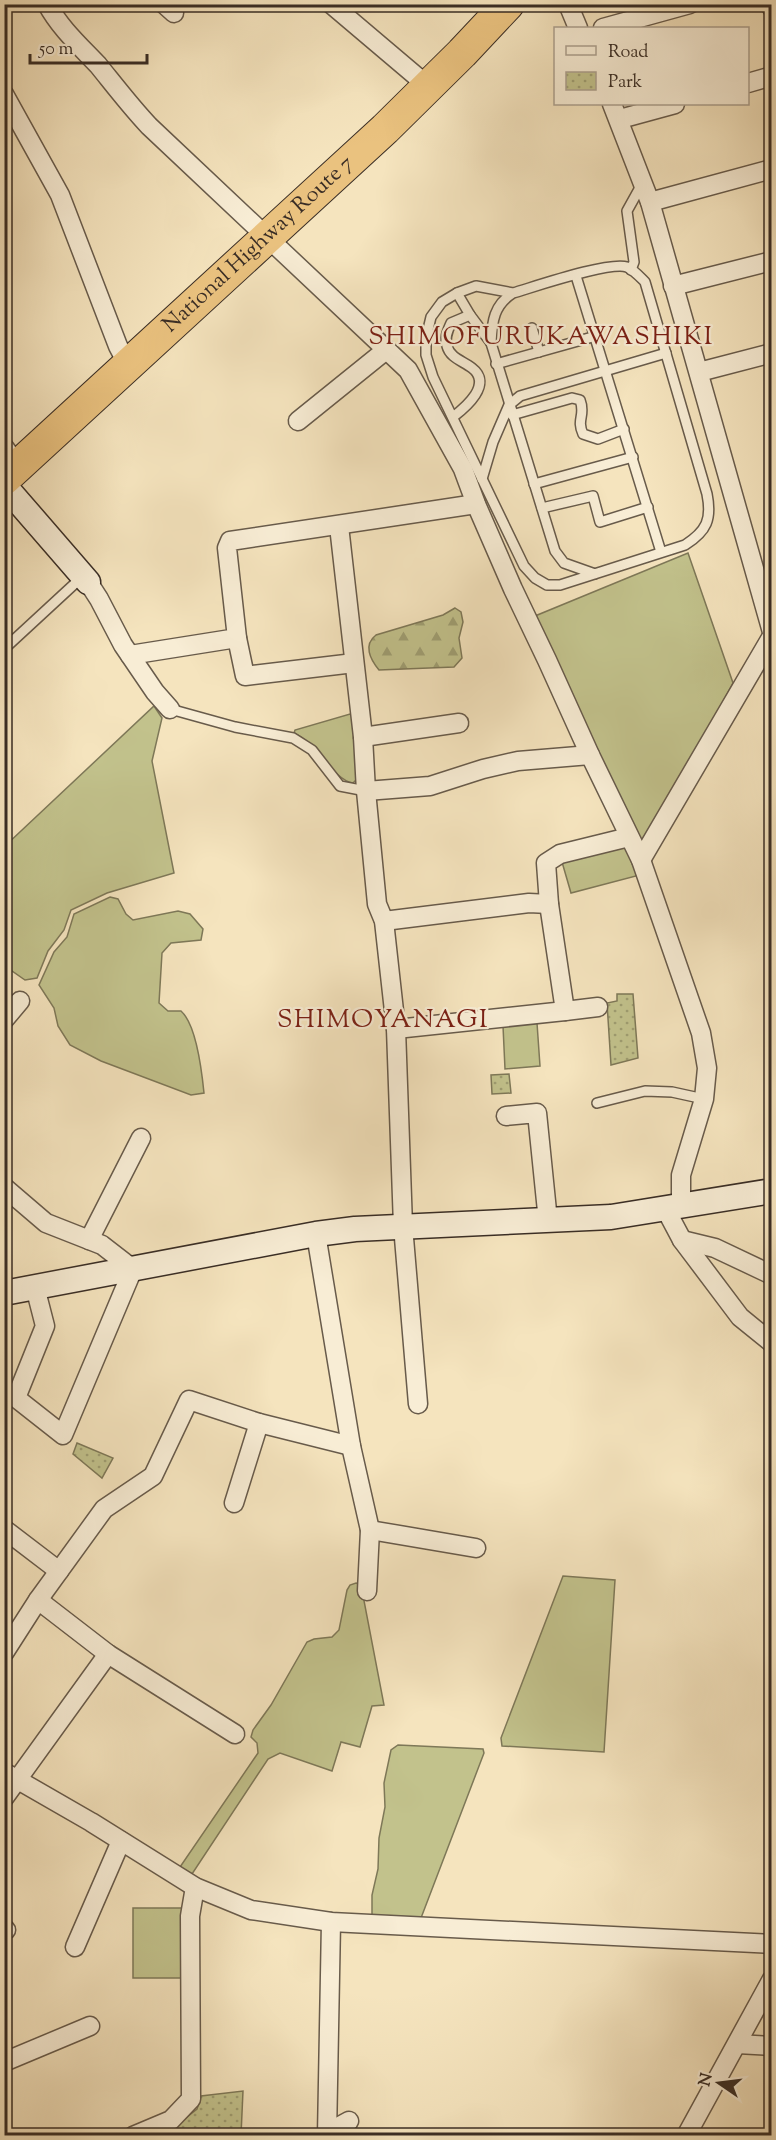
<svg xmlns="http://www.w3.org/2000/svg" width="776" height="2140" font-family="'Sorts Mill Goudy',serif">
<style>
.grass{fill:#c2c28c;stroke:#7e7858;stroke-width:1.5}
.forest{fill:url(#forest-firs);stroke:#7e7858;stroke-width:1.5}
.park{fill:url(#park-dots);stroke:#7e7858;stroke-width:1.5}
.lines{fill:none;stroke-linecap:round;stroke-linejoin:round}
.lane-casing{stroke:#685b4b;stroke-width:12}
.street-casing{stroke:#685b4b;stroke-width:21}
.secondary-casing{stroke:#392d25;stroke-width:27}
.highway-casing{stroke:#392d25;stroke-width:34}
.lane{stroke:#f8edd5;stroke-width:9}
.street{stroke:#f8edd5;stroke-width:18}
.secondary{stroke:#f8edd5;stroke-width:24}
.highway{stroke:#eac27f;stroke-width:32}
.labels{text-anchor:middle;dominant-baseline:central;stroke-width:4.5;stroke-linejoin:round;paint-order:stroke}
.street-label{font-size:22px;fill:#392d25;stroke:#f8edd5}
.quarter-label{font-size:26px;letter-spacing:1.5px;fill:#7a1f14;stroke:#f8edd5}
</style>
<defs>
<pattern id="forest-firs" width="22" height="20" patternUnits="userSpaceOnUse" patternTransform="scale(1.5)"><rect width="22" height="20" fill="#c2c28c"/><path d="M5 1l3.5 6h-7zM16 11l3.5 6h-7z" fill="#9f9e72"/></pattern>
<pattern id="park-dots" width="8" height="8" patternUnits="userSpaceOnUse" patternTransform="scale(1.5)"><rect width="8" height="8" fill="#c2c28c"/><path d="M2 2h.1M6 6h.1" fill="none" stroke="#9f9e72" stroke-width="1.8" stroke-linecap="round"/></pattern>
</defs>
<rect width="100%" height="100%" fill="#f5e4be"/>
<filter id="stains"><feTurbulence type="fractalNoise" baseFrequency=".00333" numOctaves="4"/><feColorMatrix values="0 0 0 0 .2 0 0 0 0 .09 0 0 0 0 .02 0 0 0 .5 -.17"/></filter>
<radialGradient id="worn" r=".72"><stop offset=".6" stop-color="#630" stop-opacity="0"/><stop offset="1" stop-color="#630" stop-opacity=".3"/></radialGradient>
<g class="grass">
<polygon points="688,553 733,683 643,849 535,616"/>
<polygon points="154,706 162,718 152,761 174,873 107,893 71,910 64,930 48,951 37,978 25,980 5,966 5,846"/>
<path d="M 350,714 L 354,717 L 361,775 L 353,783 C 333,780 317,743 294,733 L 295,730 Z"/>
<polygon points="623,847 629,850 636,872 636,876 571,893 562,862"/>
<path d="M 110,897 L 118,899 L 126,914 L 133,920 L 178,911 L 190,914 L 203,929 L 201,940 L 171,943 L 162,953 L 159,1003 L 168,1011 L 181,1011 C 197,1025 202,1073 204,1093 L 191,1095 L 101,1061 L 70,1045 L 58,1026 L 54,1008 L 39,985 L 54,952 L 67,937 L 74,914 Z"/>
<polygon points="537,1023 540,1066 505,1069 503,1026"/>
<polygon points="563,1576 615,1580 604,1752 502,1746 501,1738"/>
<polygon points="356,1583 361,1585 384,1705 372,1706 360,1747 341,1742 332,1771 280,1753 268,1759 192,1874 180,1867 258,1753 257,1743 251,1737 253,1730 271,1705 307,1642 314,1639 332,1637 339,1630 347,1590 350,1585"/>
<polygon points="398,1745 483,1749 484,1753 421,1918 372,1917 372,1895 378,1869 379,1838 385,1807 384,1783 391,1750"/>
<rect x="133" y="1908" width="49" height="70"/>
</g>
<path class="forest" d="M 455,608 L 461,612 L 463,622 L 459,638 L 462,658 L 454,667 L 379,670 C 370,659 363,645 376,635 L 443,615 Z"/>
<g class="park">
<polygon points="617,994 633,994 638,1058 611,1065 607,1003 617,1001"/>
<polygon points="509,1074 511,1093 492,1094 491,1075"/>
<polygon points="77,1443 113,1458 102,1478 73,1454"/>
<polygon points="243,2091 241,2135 169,2136 168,2132 197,2109 201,2096"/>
</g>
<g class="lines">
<g class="lane-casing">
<g id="lane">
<polyline points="631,270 634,262 627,211 642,184"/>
<polyline points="576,276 661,552"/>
<polyline points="457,293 470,315 491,343"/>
<path d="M 513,293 L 476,286 L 457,293 L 442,302 L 431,317 L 426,338 L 426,355 L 433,377 L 524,566 L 535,578 L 547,585 L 560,585 L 685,545 C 707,531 712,519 707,494 L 645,282 C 640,277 634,270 627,267 C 609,261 534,287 513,293 C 494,305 492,321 491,343 L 555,551 L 564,563 L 595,574"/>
<polyline points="532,328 539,352"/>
<polyline points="496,364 596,336"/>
<path d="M 512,415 L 572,398 L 580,400 C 586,415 576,419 583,434 L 598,439 L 624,429"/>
<path d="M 453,417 C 466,407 493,384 472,368 C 463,361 450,358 447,346 C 444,338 448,330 451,323 L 470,315"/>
<polyline points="482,479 493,442 509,405 520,396 666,353"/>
<polyline points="534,484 633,457"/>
<polyline points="542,508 593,496 600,522 648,507"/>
<polyline points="4,649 82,577"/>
<polyline points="170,709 235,727 293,738 312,750 340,786 366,791"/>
<polyline points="597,1103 645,1091 672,1092 704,1099"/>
</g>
</g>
<g class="street-casing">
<g id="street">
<path d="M 47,4 C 60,28 80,46 98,65 C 115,86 131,107 149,126 L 408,370 L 463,469 L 476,504 L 513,589 L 547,660 L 590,755 L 641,860 L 701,1033 L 707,1068 L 704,1099 L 681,1175 L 681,1207"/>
<polyline points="164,4 174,13"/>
<polyline points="331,4 429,87"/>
<polyline points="568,4 578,28"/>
<polyline points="771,4 772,8"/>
<polyline points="603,28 690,4"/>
<polyline points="748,83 772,76"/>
<polyline points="4,94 60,195 118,346 128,365"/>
<polyline points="612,104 650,202 772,632"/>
<polyline points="620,119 675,104"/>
<polyline points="650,202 772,169"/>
<polyline points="673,286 772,261"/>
<polyline points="699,372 772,353"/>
<polyline points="298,421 386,350"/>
<polyline points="4,447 18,466"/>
<polyline points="339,526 363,737 366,791 377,904 384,921 396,1029 403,1226 418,1404"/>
<polyline points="88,582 99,599 123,645 155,692 170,709"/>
<polyline points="237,638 245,676 354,663"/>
<polyline points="130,655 237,638 227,548 230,541 476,504"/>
<polyline points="363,737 459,723"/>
<polyline points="366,791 430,786 483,769 518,761 590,755"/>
<polyline points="641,860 772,636"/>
<polyline points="549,904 565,1011 598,1007"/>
<polyline points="384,921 529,903 549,904 546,863 560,854 629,837"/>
<polyline points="4,1020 20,1001"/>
<polyline points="396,1029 565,1011"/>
<polyline points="506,1116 537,1113 548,1221"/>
<polyline points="4,1187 46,1223 102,1245 133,1269 63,1435 16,1398 45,1326 35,1287"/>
<polyline points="665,1208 682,1240 740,1317 772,1343"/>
<polyline points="316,1234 351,1446 370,1530 367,1591"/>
<polyline points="89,1240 141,1138"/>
<polyline points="682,1240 715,1248 772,1275"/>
<polyline points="234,1503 259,1423"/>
<polyline points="4,1529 59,1571"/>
<polyline points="370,1530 476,1548"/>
<polyline points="38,1600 108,1654 235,1734"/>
<polyline points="4,1653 38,1600 104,1509 153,1476 189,1400 259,1423 351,1446"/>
<polyline points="4,1772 91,1822 195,1887 251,1910 331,1922 772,1944"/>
<polyline points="4,1798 108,1654"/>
<polyline points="4,1928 6,1930"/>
<polyline points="75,1947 121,1841"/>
<polyline points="737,2044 772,2046"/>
<polyline points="4,2062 90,2026"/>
<polyline points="327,2133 349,2121"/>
<polyline points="133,2136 171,2120 191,2099 190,1916 195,1887"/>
<polyline points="327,2136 331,1922"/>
<polyline points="686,2136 772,1979"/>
</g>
</g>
<g class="secondary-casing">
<g id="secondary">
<polyline points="4,485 88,582"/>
<polyline points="4,1293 316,1234 355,1229 611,1217 772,1191"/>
</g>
</g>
<g class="highway-casing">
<g id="highway">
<path id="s1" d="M 4,479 L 385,129 L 462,53 L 508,4"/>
</g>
</g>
<use href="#lane" class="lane"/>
<use href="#street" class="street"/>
<use href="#secondary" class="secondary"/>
<use href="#highway" class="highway"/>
</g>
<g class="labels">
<g class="street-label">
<text stroke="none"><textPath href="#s1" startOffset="346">National Highway Route 7</textPath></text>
</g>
<g class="quarter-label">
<text x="541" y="337">SHIMOFURUKAWASHIKI</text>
<text x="383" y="1020">SHIMOYANAGI</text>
</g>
</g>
<rect width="776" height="2140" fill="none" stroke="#f5e4be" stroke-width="24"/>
<rect x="6" y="6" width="764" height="2128" fill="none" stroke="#392d25" stroke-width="3"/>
<rect x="12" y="12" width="752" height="2116" fill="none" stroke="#392d25" stroke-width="1.5"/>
<rect x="554" y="27" width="195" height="78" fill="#f8edd5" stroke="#aca08f" stroke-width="1.5"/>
<rect x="566" y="46" width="30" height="9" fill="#f8edd5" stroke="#aca08f" stroke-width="1.5"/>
<text x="608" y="57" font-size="18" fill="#392d25">Road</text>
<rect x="566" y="72" width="30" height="18" fill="url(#park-dots)" stroke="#aca08f" stroke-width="1.5"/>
<text x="608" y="87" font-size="18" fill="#392d25">Park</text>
<g transform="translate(719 2083) rotate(284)" stroke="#f8edd5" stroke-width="4.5" paint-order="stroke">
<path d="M0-4.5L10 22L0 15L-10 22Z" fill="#392d25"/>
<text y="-9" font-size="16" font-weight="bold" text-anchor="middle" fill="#392d25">N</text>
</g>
<path d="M30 54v9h117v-9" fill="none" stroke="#392d25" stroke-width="3"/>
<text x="39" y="54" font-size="18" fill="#392d25" stroke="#f8edd5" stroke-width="4.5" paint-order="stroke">50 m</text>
<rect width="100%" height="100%" filter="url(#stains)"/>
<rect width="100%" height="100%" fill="url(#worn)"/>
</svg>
